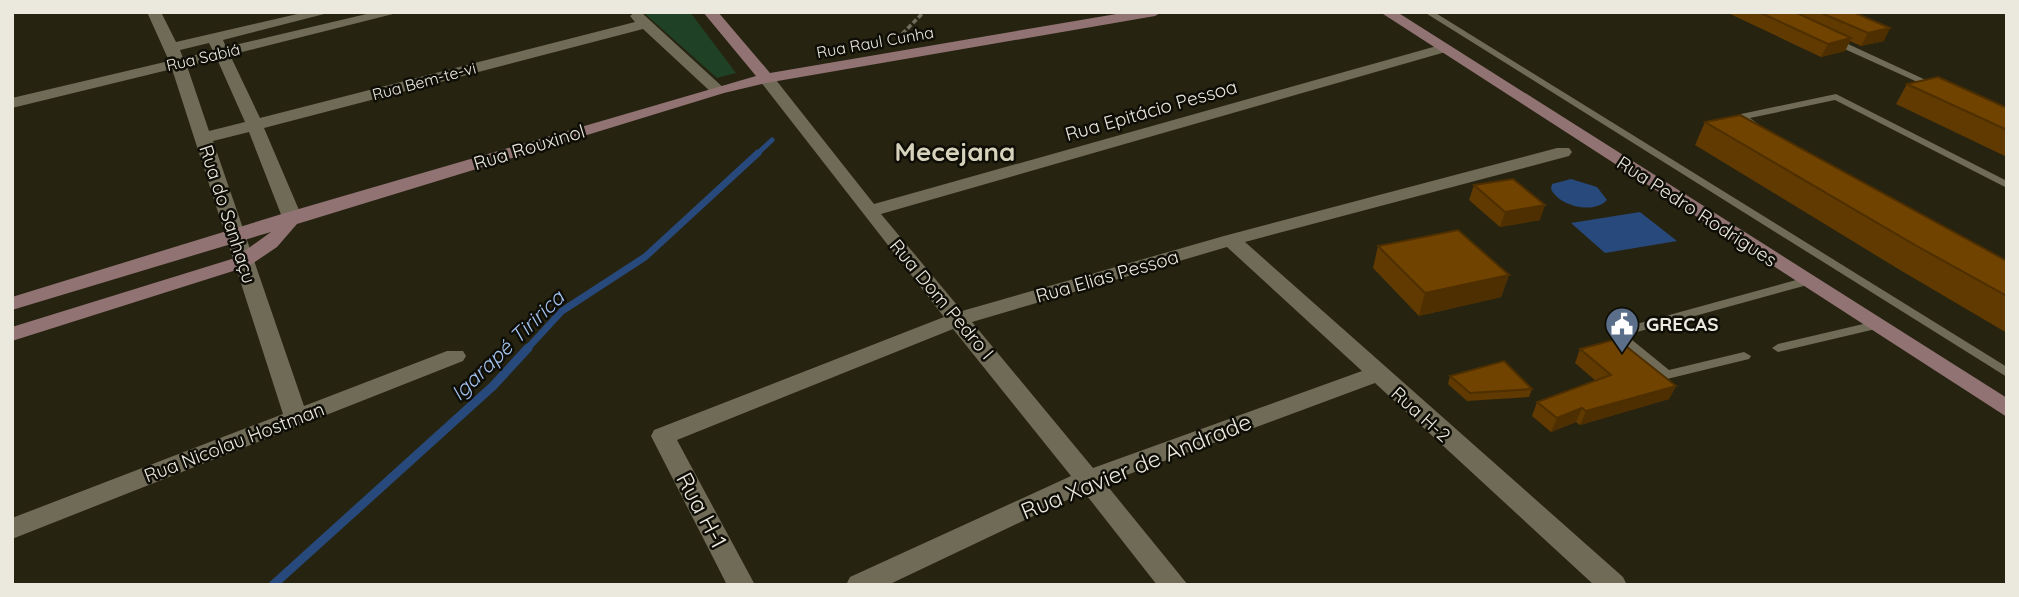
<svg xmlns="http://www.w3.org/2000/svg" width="2019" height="597" font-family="Quicksand,sans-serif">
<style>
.green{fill:#1f4125}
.water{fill:#27497b}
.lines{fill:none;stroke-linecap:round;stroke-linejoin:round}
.stream-far2{stroke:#27497b;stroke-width:5}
.stream-far1{stroke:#27497b;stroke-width:7}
.stream{stroke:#27497b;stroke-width:9}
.path{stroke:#716e5f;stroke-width:3.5;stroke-dasharray:5 2.5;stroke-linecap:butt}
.lane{fill:#6f6b57;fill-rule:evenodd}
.street{fill:#6f6b57;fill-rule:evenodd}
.secondary{fill:#917373;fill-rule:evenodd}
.wall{fill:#603a01}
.shaded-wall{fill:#4e2f01}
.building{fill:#704301;stroke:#4e2f01;stroke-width:2}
.labels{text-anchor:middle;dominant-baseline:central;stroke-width:5;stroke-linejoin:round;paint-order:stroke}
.far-street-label{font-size:16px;fill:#ebe9de;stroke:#0e0d06}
.street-label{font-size:19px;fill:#ebe9de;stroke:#0e0d06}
.poi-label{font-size:19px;font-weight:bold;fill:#ebe9de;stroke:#0e0d06;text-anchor:start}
.water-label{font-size:21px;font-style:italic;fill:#a3c3f1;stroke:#0e0d06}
.near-street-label{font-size:23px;fill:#ebe9de;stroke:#0e0d06}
.district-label{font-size:26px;font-weight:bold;fill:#d6d2bb;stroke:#0e0d06}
</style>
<rect width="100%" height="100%" fill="#272311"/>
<polygon class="green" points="643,12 690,12 736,73 717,78"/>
<g class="water">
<path d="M 1571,179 L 1597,187 L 1607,200 C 1593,215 1559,206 1551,189 L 1552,184 Z"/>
<polygon points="1640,212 1677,241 1605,253 1571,223"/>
</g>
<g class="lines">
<polyline class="stream-far2" points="756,155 772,140"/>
<polyline class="stream-far1" points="526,350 562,311 645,257 758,153"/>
<polyline class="stream" points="273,585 493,386 528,348"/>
<polyline class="path" points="897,39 924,12"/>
<g class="lane">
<polygon points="1424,12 1434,12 2007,367 2007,377"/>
<polygon points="1829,38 1835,38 1941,87 1936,90 1933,89 1829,42"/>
<polygon points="1836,94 2007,181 2007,188 1835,100 1750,118 1758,124 1753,127 1736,117 1741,114"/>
<polygon points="1807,277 1811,278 1813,281 1811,284 1626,335 1669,370 1744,352 1751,356 1749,359 1667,379 1662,378 1610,334 1611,331"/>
<polygon points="1876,321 1880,322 1882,325 1880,328 1778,352 1772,348 1778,344"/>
</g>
<g class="street">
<path d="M 147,12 L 161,12 L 176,42 L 306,12 L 332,12 L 223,40 L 226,47 L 375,12 L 401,12 L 230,55 L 260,118 L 635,22 L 630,16 L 635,12 L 642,13 L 726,90 L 724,93 L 712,93 L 643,29 L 264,128 L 302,217 L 292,223 L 282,217 L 249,132 L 213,141 L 304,406 L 447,351 L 463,351 L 466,356 L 463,361 L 12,539 L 12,518 L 283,414 L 172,69 L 12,108 L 12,98 L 169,61 ZM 209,43 L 213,51 L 183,58 L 180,50 ZM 217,59 L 245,122 L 209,131 L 187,66 Z"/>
<path d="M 1444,44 L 1449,45 L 1449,51 L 881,214 L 962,311 L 1224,236 L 1557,148 L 1569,148 L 1572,152 L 1569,156 L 1245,242 L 1623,577 L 1627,585 L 1594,585 L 1375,383 L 1105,483 L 1188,585 L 1157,585 L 1084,492 L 888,585 L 846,585 L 850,577 L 1071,476 L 953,329 L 677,440 L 755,585 L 727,585 L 651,436 L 654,430 L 944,317 L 760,81 L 760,75 L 772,75 L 874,204 ZM 1227,247 L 1362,371 L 1093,468 L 972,322 Z"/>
</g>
<g class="secondary">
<polygon points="703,12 718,12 770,73 1128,12 1162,12 1155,16 766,83 724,93 297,224 277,247 249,266 12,341 12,327 235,258 271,232 12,310 12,297 285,213 756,76"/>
<polygon points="1380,12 1397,12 2007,398 2007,417"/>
</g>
</g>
<g class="wall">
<polygon points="1726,12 1853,12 1884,41 1861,46 1850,41 1845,51 1821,57"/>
<polygon points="1907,84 2007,108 2007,157 1896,104"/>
<polygon points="1705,122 2007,261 2007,333 1900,270 1695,145"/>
<polygon points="1474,185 1540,220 1500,227 1469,200"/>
<polygon points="1378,246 1509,275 1501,297 1419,316 1373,268"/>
<polygon points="1580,349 1676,386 1669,399 1580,425 1576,422 1551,432 1532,416 1537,402 1596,381 1575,363"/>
<polygon points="1450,376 1532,389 1529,397 1467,401 1448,384"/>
</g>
<g class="shaded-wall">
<polygon points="1890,28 1884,41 1861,46 1868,33"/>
<polygon points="1851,38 1845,51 1821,57 1828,44"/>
<polygon points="1545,205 1540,220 1500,227 1505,212"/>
<polygon points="1509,275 1501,297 1419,316 1425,293"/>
<polygon points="1676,386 1669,399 1580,425 1586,411"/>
<polygon points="1582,408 1576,422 1551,432 1557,418"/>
</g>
<g class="building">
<polygon points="1759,12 1795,12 1851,38 1828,44"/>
<polygon points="1819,12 1853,12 1890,28 1868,33"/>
<polygon points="1938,77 2007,108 2007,130 1907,84"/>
<polygon points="1740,115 2007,261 2007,296 1915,245 1705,122"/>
<polygon points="1513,179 1545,205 1505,212 1474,185"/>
<polygon points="1458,230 1509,275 1425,293 1378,246"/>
<polygon points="1617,339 1676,386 1586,411 1582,408 1557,418 1537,402 1611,375 1580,349"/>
<polygon points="1504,361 1532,389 1470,393 1450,376"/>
</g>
<defs>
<g id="civic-pin" transform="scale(1.75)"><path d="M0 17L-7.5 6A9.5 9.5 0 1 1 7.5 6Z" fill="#5c6f8a" stroke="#0e0d06"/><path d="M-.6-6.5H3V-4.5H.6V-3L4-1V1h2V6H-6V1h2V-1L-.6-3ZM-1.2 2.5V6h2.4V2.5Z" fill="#fff"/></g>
</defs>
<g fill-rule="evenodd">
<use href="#civic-pin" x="1622" y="324"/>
</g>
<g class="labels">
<g class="far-street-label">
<text transform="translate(875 42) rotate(-10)">Rua Raul Cunha</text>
<text transform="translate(203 57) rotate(-13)">Rua Sabiá</text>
<text transform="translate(424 81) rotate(-15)">Rua Bem-te-vi</text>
</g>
<g class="street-label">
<text transform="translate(1151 110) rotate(-16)">Rua Epitácio Pessoa</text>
<text transform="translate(529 147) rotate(-17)">Rua Rouxinol</text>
<text transform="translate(1697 211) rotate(33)">Rua Pedro Rodrigues</text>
<text transform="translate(228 214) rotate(72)">Rua do Sanhaçu</text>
<text transform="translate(1107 276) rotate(-16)">Rua Elias Pessoa</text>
<text transform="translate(942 299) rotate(50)">Rua Dom Pedro I</text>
<text transform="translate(1421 414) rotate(42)">Rua H-2</text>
<text transform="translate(234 442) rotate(-21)">Rua Nicolau Hostman</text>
</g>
<g class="poi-label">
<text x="1646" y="324">GRECAS</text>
</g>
<g class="water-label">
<text transform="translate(507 345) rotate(-44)">Igarapé Tiririca</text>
</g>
<g class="near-street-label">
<text transform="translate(1136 466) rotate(-22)">Rua Xavier de Andrade</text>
<text transform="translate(702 510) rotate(62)">Rua H-1</text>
</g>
<g class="district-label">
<text x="955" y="151">Mecejana</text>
</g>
</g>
<rect width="2019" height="597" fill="none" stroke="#ebe9de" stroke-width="28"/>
</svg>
